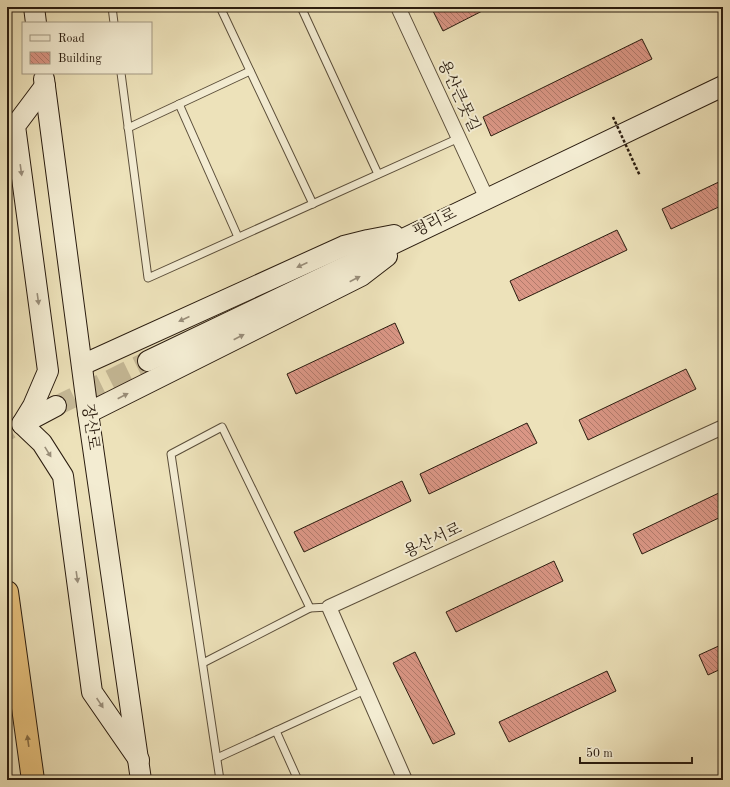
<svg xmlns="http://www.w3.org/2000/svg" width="730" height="787" font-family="'Old Standard TT','Noto Serif KR',serif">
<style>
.building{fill:url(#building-back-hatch);stroke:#2a1c0f}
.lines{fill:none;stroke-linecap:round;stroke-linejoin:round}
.secondary-tunnel{stroke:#c6ba98;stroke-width:20;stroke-dasharray:20 10;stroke-linecap:butt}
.lane-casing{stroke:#5b4e3a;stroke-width:9}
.street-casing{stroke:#5b4e3a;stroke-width:16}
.secondary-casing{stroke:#2a1c0f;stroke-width:22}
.highway-casing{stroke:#2a1c0f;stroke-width:24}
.lane{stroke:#f3ecd2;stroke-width:7}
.street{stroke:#f3ecd2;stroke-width:14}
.secondary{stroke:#f3ecd2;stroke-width:20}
.highway{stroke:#e6c17d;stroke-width:22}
.path-bridge{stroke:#2a1c0f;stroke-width:2.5;stroke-dasharray:3 2;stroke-linecap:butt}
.oneway{fill:#998e7a}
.oneway2{fill:#886e46}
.labels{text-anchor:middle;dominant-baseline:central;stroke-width:4;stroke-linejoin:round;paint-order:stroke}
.street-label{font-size:16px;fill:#2a1c0f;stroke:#f3ecd2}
</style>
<defs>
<pattern id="building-back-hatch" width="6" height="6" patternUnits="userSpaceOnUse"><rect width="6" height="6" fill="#da9685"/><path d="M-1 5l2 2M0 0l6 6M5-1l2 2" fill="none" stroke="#b17a6b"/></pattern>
</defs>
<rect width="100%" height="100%" fill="#ede2ba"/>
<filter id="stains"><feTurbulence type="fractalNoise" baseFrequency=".005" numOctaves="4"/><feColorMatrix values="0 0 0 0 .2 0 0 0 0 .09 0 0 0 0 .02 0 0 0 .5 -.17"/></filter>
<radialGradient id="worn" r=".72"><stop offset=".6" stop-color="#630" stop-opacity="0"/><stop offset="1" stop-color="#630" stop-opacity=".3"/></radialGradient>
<g class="building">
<polygon points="441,7 490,7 443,31 433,11"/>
<polygon points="642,39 652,59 491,136 483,117"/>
<polygon points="723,180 723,205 671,229 662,209"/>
<polygon points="617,230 627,250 519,301 510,281"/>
<polygon points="395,323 404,343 296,394 287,374"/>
<polygon points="686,369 696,389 588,440 579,420"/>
<polygon points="527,423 537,443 429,494 420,474"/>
<polygon points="402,481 411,501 304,552 294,532"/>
<polygon points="723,491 723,516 642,554 633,534"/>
<polygon points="554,561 563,581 456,632 446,612"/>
<polygon points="723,644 723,668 708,675 699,655"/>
<polygon points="415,652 455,734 433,744 393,663"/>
<polygon points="607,671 616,691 509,742 499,722"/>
</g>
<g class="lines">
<g class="secondary-tunnel">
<polyline points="56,406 148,361"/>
<polyline points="7,431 10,429"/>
</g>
<g class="lane-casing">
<g id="lane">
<polyline points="112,7 114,23"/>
<polyline points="220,7 313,204"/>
<polyline points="301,7 378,174"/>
<polyline points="121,73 148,278 459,138"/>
<polyline points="179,104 238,237"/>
<polyline points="128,128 250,71"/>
<polyline points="203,663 310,608"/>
<polyline points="276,731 298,780"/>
<polyline points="217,758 365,690"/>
<polyline points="220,780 171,454 222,427 310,608 329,607"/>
</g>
</g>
<g class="street-casing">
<g id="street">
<polyline points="398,7 487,199"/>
<polyline points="405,780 329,607 723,427"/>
</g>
</g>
<g class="secondary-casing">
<g id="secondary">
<polyline points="34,7 36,23"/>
<polyline points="44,79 88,413 141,780"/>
<polyline points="45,86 15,126 48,371 33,406 22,424 42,443 63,476 92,692 139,760"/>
<polyline points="148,361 723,86"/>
<polyline points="82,365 344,246 368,240 394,235"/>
<polyline points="88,413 361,276 387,256"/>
<polyline points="22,424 56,406"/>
</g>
</g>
<g class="highway-casing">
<polyline id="highway" points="7,592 33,780"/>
</g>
<use href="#lane" class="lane"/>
<use href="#street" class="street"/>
<use href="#secondary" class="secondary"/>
<use href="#highway" class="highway"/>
<polyline class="path-bridge" points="613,117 640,176"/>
</g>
<defs><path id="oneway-solid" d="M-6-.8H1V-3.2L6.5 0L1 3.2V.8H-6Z"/></defs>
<g class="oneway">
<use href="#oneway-solid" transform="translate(21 170) rotate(82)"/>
<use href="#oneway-solid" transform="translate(302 265) rotate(156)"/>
<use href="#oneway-solid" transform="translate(355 279) rotate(-27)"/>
<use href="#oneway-solid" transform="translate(38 299) rotate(82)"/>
<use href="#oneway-solid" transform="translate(184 319) rotate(156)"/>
<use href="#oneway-solid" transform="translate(239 337) rotate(-27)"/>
<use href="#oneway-solid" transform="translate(123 396) rotate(-27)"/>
<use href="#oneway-solid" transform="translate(48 452) rotate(58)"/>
<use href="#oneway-solid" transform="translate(77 577) rotate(82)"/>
<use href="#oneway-solid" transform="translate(100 703) rotate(56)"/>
</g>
<use class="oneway2" href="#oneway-solid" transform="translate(28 741) rotate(-98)"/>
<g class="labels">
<g class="street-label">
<text transform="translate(458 96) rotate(65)">용산큰못길</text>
<text transform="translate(435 223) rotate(-26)">평리로</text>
<text transform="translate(90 427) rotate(82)">장산로</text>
<text transform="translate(433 541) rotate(-25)">용산서로</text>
</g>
</g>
<rect width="730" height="787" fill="none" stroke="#ede2ba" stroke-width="24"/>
<rect x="8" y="8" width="714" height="771" fill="none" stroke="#2a1c0f" stroke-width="2"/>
<rect x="12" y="12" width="706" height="763" fill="none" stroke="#2a1c0f"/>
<rect x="22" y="22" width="130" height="52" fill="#f3ecd2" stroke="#a39984"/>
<rect x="30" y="35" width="20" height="6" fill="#f3ecd2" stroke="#a39984"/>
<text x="58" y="42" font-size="12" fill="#2a1c0f">Road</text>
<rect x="30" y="52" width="20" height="12" fill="url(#building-back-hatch)" stroke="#a39984"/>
<text x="58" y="62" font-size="12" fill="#2a1c0f">Building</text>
<path d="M580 757v6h112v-6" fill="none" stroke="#2a1c0f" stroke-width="2"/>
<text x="586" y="757" font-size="12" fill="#2a1c0f" stroke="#f3ecd2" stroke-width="3" paint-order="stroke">50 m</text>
<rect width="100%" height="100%" filter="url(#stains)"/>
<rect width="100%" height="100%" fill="url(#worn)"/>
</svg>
